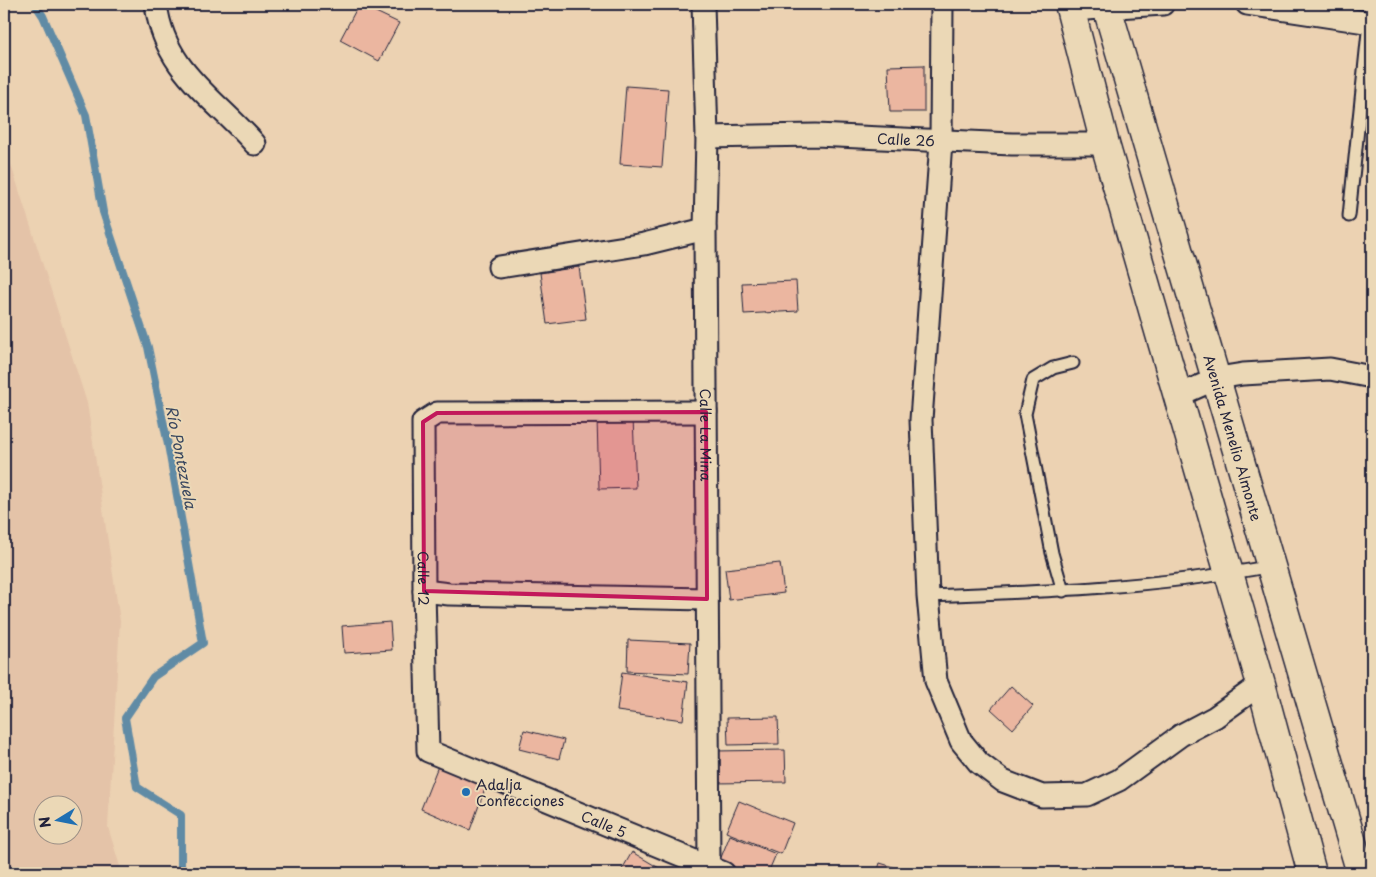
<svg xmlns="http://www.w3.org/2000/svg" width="1376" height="877" font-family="'Playpen Sans',sans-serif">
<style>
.built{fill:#e4c3a8;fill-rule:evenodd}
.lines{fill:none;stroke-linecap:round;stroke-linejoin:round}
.stream{stroke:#618ba5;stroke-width:8}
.building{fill:#ebb6a0;stroke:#22223b}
.lane-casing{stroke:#22223b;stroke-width:15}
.street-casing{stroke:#22223b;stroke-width:25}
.secondary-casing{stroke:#22223b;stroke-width:31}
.lane{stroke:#ebd8b6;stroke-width:11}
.street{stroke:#ebd8b6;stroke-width:21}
.secondary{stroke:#ebd8b6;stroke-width:28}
.marked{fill:#c2185b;fill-opacity:0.2;stroke:#c2185b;stroke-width:4;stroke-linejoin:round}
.poi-dot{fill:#1f6fb2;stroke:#ebd8b6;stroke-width:2}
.labels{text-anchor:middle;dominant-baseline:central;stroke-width:4;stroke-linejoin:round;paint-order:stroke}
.street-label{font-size:14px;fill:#22223b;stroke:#ebd8b6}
.poi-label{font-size:14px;fill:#22223b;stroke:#ebd8b6;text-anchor:start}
.water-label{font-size:15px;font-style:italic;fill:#37455e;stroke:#ebd8b6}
</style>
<rect width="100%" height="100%" fill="#ecd2b2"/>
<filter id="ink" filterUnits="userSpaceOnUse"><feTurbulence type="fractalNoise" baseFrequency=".02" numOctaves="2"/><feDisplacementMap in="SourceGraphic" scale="10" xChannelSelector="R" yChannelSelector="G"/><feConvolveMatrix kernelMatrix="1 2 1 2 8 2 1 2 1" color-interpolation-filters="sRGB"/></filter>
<g filter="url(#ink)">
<path class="built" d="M 4,143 L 87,403 L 120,621 L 108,827 L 122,873 L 4,873 ZM 42,804 L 72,804 L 72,834 L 42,834 Z"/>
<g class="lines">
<polyline class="stream" points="35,4 43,16 86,115 103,212 148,347 169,450 203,643 153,677 125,718 137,787 181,815 181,873"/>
</g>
<g class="building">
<polygon points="359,4 399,23 379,61 340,40"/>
<polygon points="924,65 924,112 890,112 888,66"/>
<polygon points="626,86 668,89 662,167 620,164"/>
<polygon points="579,267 586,319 547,324 540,273"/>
<polygon points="796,281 798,311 744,314 742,283"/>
<polygon points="633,418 636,488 599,489 597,419"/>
<polygon points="780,563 784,593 729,600 725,569"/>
<polygon points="390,622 392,650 344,653 342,626"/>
<polygon points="628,640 690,643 688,674 627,671"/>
<polygon points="622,672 688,682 683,720 617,711"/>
<polygon points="1011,686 1033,706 1013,729 991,709"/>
<polygon points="778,717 779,744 728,745 727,718"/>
<polygon points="524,730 564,740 559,759 519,749"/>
<polygon points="785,750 786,782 715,783 714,751"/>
<polygon points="438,766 486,786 470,830 421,809"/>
<polygon points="739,801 793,823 781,854 726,832"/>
<polygon points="730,835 776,854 768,873 738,873 718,865"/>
<polygon points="632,852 664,871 662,873 620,873"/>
<polygon points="880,863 913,873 877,873"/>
<polygon points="672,868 679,873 668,873"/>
</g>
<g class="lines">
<g class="lane-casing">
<g id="lane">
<polyline points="1349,216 1369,22"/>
<polyline points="1063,591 1052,553 1025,414 1033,380 1053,368 1073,363"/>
<path d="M 928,596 C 1043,592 1159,587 1272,566"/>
</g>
</g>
<g class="street-casing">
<g id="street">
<path d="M 156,4 C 164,71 215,98 255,144"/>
<path id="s1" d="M 703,4 L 707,137 L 705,229 L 709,867"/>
<polyline points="942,4 941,142 921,420 928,596 936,681 961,741 979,763 1003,781 1042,796 1087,795 1119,780 1181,735 1215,717 1261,684"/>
<polyline points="1247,4 1372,23"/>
<polyline points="1071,10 1163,4"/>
<path id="s2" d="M 707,137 L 816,135 L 1012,144 L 1105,144"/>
<polyline points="499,267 644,244 705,229"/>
<polyline points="1177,396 1218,378 1243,374 1330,369 1372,377"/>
<path id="s3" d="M 706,412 L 437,413 L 423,422 L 424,591 L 428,751 L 724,873"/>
<polyline points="424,591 449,594 707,599"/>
</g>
</g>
<g class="secondary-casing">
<g id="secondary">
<polyline points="1069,4 1105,144 1261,684 1312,873"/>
<path id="s4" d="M 1106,4 L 1361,873"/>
</g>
</g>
<use href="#lane" class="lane"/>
<use href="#street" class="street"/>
<use href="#secondary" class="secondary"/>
</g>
</g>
<path class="marked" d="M 706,412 L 707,599 L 424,591 L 423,422 L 437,413 Z"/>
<circle class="poi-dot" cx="466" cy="792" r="5"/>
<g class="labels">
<g class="street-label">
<text stroke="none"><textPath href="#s2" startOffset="199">Calle 26</textPath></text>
<text stroke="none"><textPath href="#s1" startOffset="431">Calle La Mina</textPath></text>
<text stroke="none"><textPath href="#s4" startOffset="452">Avenida Menelio Almonte</textPath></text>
<text stroke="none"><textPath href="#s3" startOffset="442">Calle 12</textPath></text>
<text stroke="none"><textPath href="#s3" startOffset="805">Calle 5</textPath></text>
</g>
<g class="poi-label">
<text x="476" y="784">Adalja<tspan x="476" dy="16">Confecciones</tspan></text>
</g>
<g class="water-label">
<text transform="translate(182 457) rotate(79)">Río Pontezuela</text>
</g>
</g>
<rect width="1376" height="877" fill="none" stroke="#ebd8b6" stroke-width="20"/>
<rect x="10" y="10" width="1356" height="857" fill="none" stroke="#22223b" stroke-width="2" filter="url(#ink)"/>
<g transform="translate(58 820) rotate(260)"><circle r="24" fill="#ebd8b6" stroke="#9b8f85"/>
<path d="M0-4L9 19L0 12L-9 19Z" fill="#1f6fb2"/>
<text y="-8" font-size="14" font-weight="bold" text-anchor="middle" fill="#22223b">N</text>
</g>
</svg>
